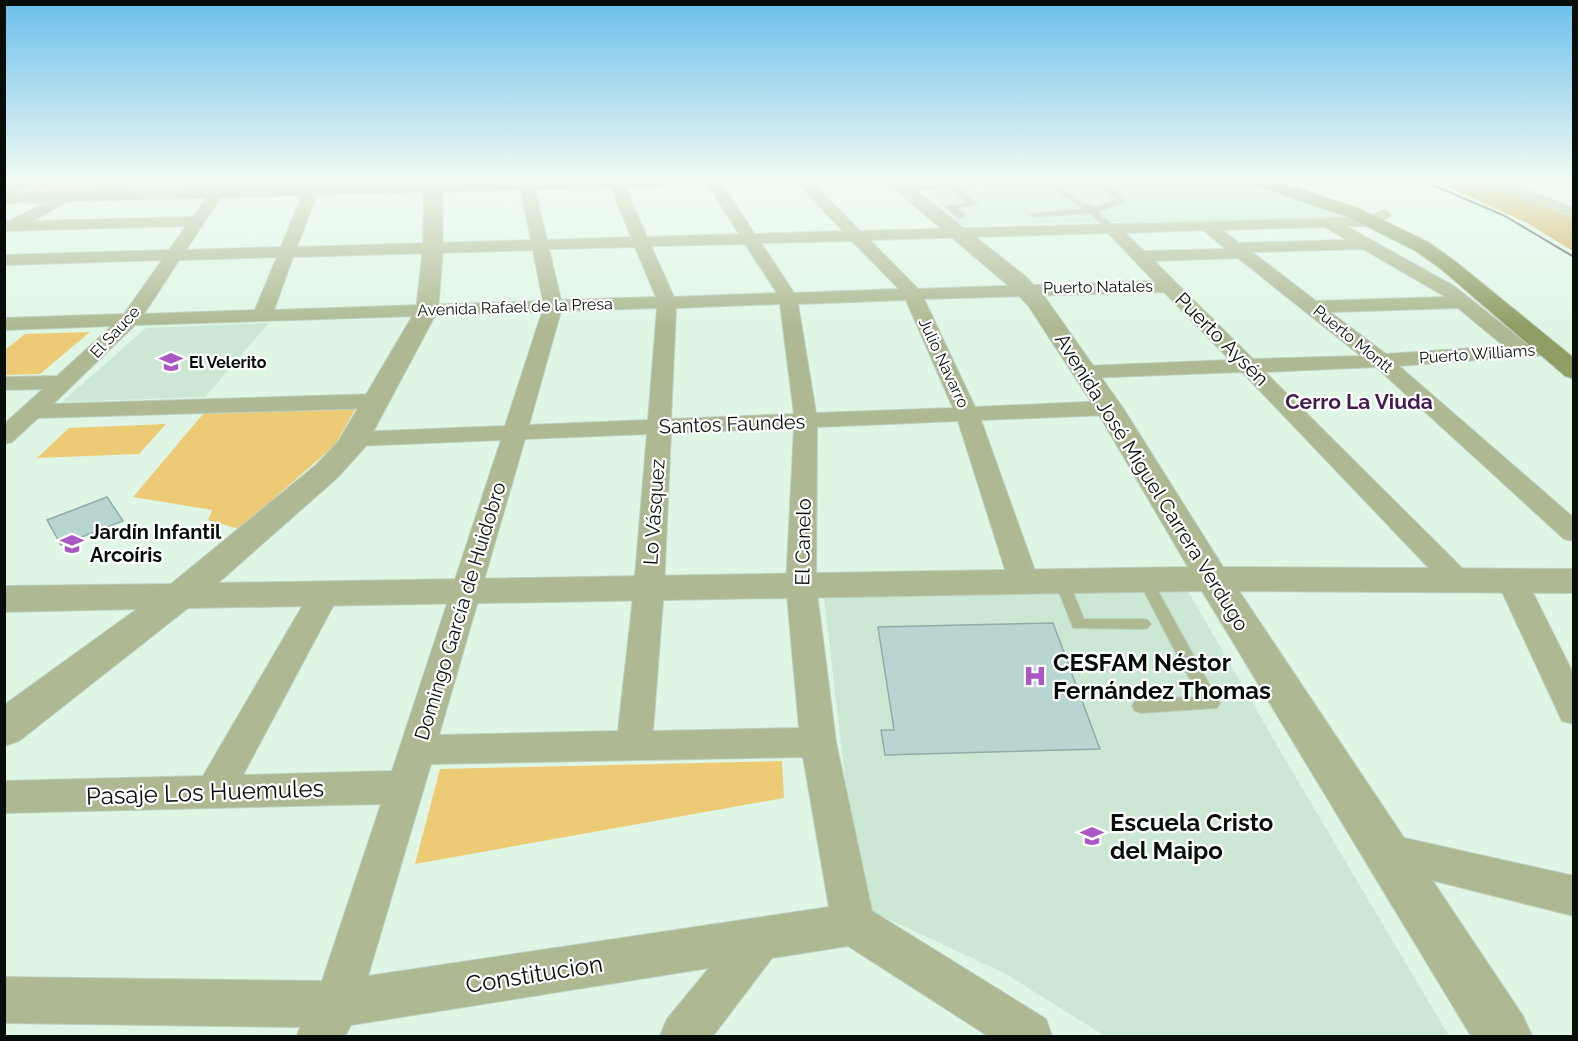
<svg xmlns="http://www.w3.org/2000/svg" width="1578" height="1041" font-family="Raleway,sans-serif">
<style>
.built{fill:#cce8d4}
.green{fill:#edcb76}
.forest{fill:#cba84b}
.building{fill:#b8d5d1;stroke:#90aca8;stroke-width:1.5}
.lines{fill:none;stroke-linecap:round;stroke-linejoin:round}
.service-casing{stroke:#bdd1c2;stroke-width:2}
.minor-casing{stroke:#bdd1c2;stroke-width:2}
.tertiary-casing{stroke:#bdd1c2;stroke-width:2}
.secondary-casing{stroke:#bdd1c2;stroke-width:2}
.service{fill:#aeb993;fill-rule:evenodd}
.minor{fill:#aeb993;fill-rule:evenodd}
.tertiary{fill:#aeb993;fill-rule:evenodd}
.secondary{fill:#8e9e65;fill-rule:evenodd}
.rail{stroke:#455048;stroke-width:2}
.labels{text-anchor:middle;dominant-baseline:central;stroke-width:4.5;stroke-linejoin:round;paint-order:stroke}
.far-street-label{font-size:16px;fill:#070e09;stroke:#fff}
.far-poi-label{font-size:16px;font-weight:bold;fill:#070e09;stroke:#fff;text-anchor:start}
.street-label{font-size:20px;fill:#070e09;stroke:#fff}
.poi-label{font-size:20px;font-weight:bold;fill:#070e09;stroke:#fff;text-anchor:start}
.neighbourhood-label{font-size:21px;font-weight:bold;fill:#431b50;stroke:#fff}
.near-poi-label{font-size:24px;font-weight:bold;fill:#070e09;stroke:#fff;text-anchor:start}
.near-street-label{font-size:24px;fill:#070e09;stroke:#fff}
</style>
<rect width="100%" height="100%" fill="#e0f6e5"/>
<g class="built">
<polygon points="908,180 1236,180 1351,218 963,225"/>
<polygon points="269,323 205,397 62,402 146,328"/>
<polygon points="1188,591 1282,754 1449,1036 1105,1036 1006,974 860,906 824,598"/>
</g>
<g class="green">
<polygon points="121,180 102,192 20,193 45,181"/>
<polygon points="90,332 40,374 5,375 5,350 25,334"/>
<polygon points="356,408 335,445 239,529 208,520 212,510 133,497 203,414"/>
<polygon points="166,424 139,454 37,458 69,428"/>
<polygon points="782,761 784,798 415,864 440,769"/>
</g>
<polygon class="forest" points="1434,180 1487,180 1573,213 1573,251 1527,223"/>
<g class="building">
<polygon points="107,497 123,521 61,545 47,520"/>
<polygon points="1053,623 1100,749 885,755 881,730 894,730 878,627"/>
</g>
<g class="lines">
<g class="service-casing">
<g id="service">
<polygon points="837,180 844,180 846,183 841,184"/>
<polygon points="975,180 1011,180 1011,181 982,185"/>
<polygon points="1039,180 1047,180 1093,208 1117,199 1086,180 1094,180 1122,194 1124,202 1097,212 1115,227 1108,229 1090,213 1032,217 1031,215 1035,213 1084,209"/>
<polygon points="953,184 978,204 956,208 964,214 964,218 958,218 946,207 968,203 949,187 902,191 898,189 902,187"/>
<polygon points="1145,575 1150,577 1152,580 1217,698 1220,703 1217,708 1141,713 1135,711 1132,706 1135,701 1141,699 1199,697 1138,580 1140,577"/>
<polygon points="1062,577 1067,579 1069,582 1084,619 1143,619 1148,620 1151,624 1148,628 1143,629 1073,628 1055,582 1057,579"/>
</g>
</g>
<g class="minor-casing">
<g id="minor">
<polygon points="21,180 39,180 4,199 4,189"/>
<polygon points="118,180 135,180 107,199 97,199 95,196 97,193"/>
<path d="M 218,180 L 232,180 L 186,250 L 281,247 L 308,180 L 322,180 L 297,247 L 531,240 L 519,180 L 533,180 L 547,240 L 631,237 L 608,180 L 622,180 L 647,237 L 739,234 L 705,180 L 719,180 L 755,234 L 843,231 L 795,180 L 810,180 L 860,231 L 1369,217 L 1383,210 L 1388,212 L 1391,215 C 1379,228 1362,226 1346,226 L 1454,286 L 1527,344 L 1553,345 L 1556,349 L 1553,353 L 1546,355 L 1399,366 L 1574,518 L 1574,541 L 1564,539 L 1376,367 L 1265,372 L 1467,573 L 1472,580 L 1467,587 L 1457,590 L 1447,587 L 1242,372 L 1085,378 L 1078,376 L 1074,372 L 1078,368 L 1085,366 L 1230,360 L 1164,292 L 924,299 L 975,407 L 1109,401 L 1117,403 L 1120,408 L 1117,413 L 1109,415 L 981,420 L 1039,582 L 1034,589 L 1024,592 L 1014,589 L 1009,582 L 958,421 L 817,427 L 816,585 L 836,742 L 872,911 L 1046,1019 L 1052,1036 L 988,1036 L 848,946 L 772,958 L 713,1036 L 660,1036 L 667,1019 L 709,968 L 351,1025 L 345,1036 L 297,1036 L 300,1027 L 4,1023 L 4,977 L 322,981 L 381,804 L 4,813 L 4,781 L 203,776 L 314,586 L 325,583 L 336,586 L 340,593 L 243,775 L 392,771 L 501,440 L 356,446 L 348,444 L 344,439 L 348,434 L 356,432 L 505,426 L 542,312 L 135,325 L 53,404 L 377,394 L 385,396 L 388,401 L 385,406 L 377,408 L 38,418 L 12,442 L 4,444 L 4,424 L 43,389 L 4,390 L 4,377 L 57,376 L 112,326 L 4,330 L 4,318 L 124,314 L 162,260 L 4,265 L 4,255 L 169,250 L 186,226 L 4,231 L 4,221 L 10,221 L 64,193 L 69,194 L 71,197 L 69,200 L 33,221 L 193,217 ZM 1325,227 L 1347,240 L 1239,243 L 1222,230 ZM 1203,230 L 1226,249 L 1144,251 L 1125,233 ZM 1108,233 L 1154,281 L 918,289 L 870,240 ZM 852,241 L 899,289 L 794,293 L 761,243 ZM 745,244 L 777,293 L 674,297 L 651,246 ZM 635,247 L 656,297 L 561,300 L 549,249 ZM 1363,249 L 1446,297 L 1316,301 L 1252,252 ZM 533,250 L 543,301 L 274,310 L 293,257 ZM 277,257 L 255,310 L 144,314 L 179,260 ZM 1238,258 L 1361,356 L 1253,359 L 1154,261 ZM 906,300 L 953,408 L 816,413 L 798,304 ZM 780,304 L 794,414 L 671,419 L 676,308 ZM 657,308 L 648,420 L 529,425 L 561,311 ZM 1458,308 L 1504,346 L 1386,354 L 1330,312 ZM 794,428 L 786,585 L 799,728 L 653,731 L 664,588 L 671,433 ZM 647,434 L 634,588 L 618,731 L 439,735 L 525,439 ZM 803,757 L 829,907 L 368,976 L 431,764 Z"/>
<polygon points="1480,180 1500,180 1574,208 1574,217 1482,183"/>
<polygon points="1512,571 1522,574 1527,581 1574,675 1574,724 1562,721 1497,581 1502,574"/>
<polygon points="1386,834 1574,876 1574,916 1372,865 1366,852 1372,839"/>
</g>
</g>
<g class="tertiary-casing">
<polygon id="tertiary" points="425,180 696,180 688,185 442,192 443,248 438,310 365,447 338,477 218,583 1188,567 1095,408 1028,305 1009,286 884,180 903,180 1025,276 1044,296 1123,408 1223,567 1574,569 1574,593 1239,591 1523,1016 1532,1036 1471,1036 1202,591 188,608 19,741 4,746 4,705 137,609 4,612 4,586 171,584 316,465 338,442 416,310 423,248 424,192 4,203 4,193"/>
</g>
<g class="secondary-casing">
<polygon id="secondary" points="1249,180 1274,180 1360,209 1428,242 1455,261 1574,358 1574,379 1565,376 1441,269 1414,250 1348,217 1251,184"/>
</g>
<use href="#service" class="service"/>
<use href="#minor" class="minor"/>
<use href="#tertiary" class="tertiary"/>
<use href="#secondary" class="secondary"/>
<polyline class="rail" points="1421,180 1505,216 1574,257"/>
</g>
<linearGradient id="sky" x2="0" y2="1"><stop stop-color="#6bbeeb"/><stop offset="0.55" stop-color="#f1fbf3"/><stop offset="1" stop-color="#f1fbf3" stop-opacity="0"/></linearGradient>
<rect width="1578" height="326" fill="url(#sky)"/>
<defs>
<g id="school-bare" transform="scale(1.8)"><path d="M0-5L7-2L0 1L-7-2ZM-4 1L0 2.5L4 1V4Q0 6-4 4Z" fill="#aa56c5" stroke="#fff" stroke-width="2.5" paint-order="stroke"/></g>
<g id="hospital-bare" transform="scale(1.8)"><path d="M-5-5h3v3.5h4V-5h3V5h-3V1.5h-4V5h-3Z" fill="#aa56c5" stroke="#fff" stroke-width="2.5" paint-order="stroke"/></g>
</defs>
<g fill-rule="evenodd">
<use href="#school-bare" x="171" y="362"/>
<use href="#school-bare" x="72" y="544"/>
<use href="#hospital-bare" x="1035" y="676"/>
<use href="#school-bare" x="1092" y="836"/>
</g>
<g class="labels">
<g class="far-street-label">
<text transform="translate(1098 287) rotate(-1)">Puerto Natales</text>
<text transform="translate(515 307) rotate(-2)">Avenida Rafael de la Presa</text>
<text transform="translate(115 332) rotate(-47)">El Sauce</text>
<text transform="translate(1353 339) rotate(39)">Puerto Montt</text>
<text transform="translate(1477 354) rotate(-4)">Puerto Williams</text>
<text transform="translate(944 363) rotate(65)">Julio Navarro</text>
</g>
<g class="far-poi-label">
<text x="189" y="362">El Velerito</text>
</g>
<g class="street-label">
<text transform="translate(1222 339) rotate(45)">Puerto Aysén</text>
<text transform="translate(732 424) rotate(-2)">Santos Faundes</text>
<text transform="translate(1152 482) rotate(58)">Avenida José Miguel Carrera Verdugo</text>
<text transform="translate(654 512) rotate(-86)">Lo Vásquez</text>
<text transform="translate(803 542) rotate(-89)">El Canelo</text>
<text transform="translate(460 611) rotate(-73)">Domingo García de Huidobro</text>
</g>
<g class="poi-label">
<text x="90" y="532">Jardín Infantil<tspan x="90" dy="23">Arcoíris</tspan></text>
</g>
<g class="neighbourhood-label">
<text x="1359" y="401">Cerro La Viuda</text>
</g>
<g class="near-poi-label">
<text x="1053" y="662">CESFAM Néstor<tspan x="1053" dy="28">Fernández Thomas</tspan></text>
<text x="1110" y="822">Escuela Cristo<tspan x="1110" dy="28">del Maipo</tspan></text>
</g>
<g class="near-street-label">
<text transform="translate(205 792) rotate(-2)">Pasaje Los Huemules</text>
<text transform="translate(534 974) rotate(-9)">Constitucion</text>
</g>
</g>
<rect width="1578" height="1041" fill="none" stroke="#070e09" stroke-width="12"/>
</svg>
